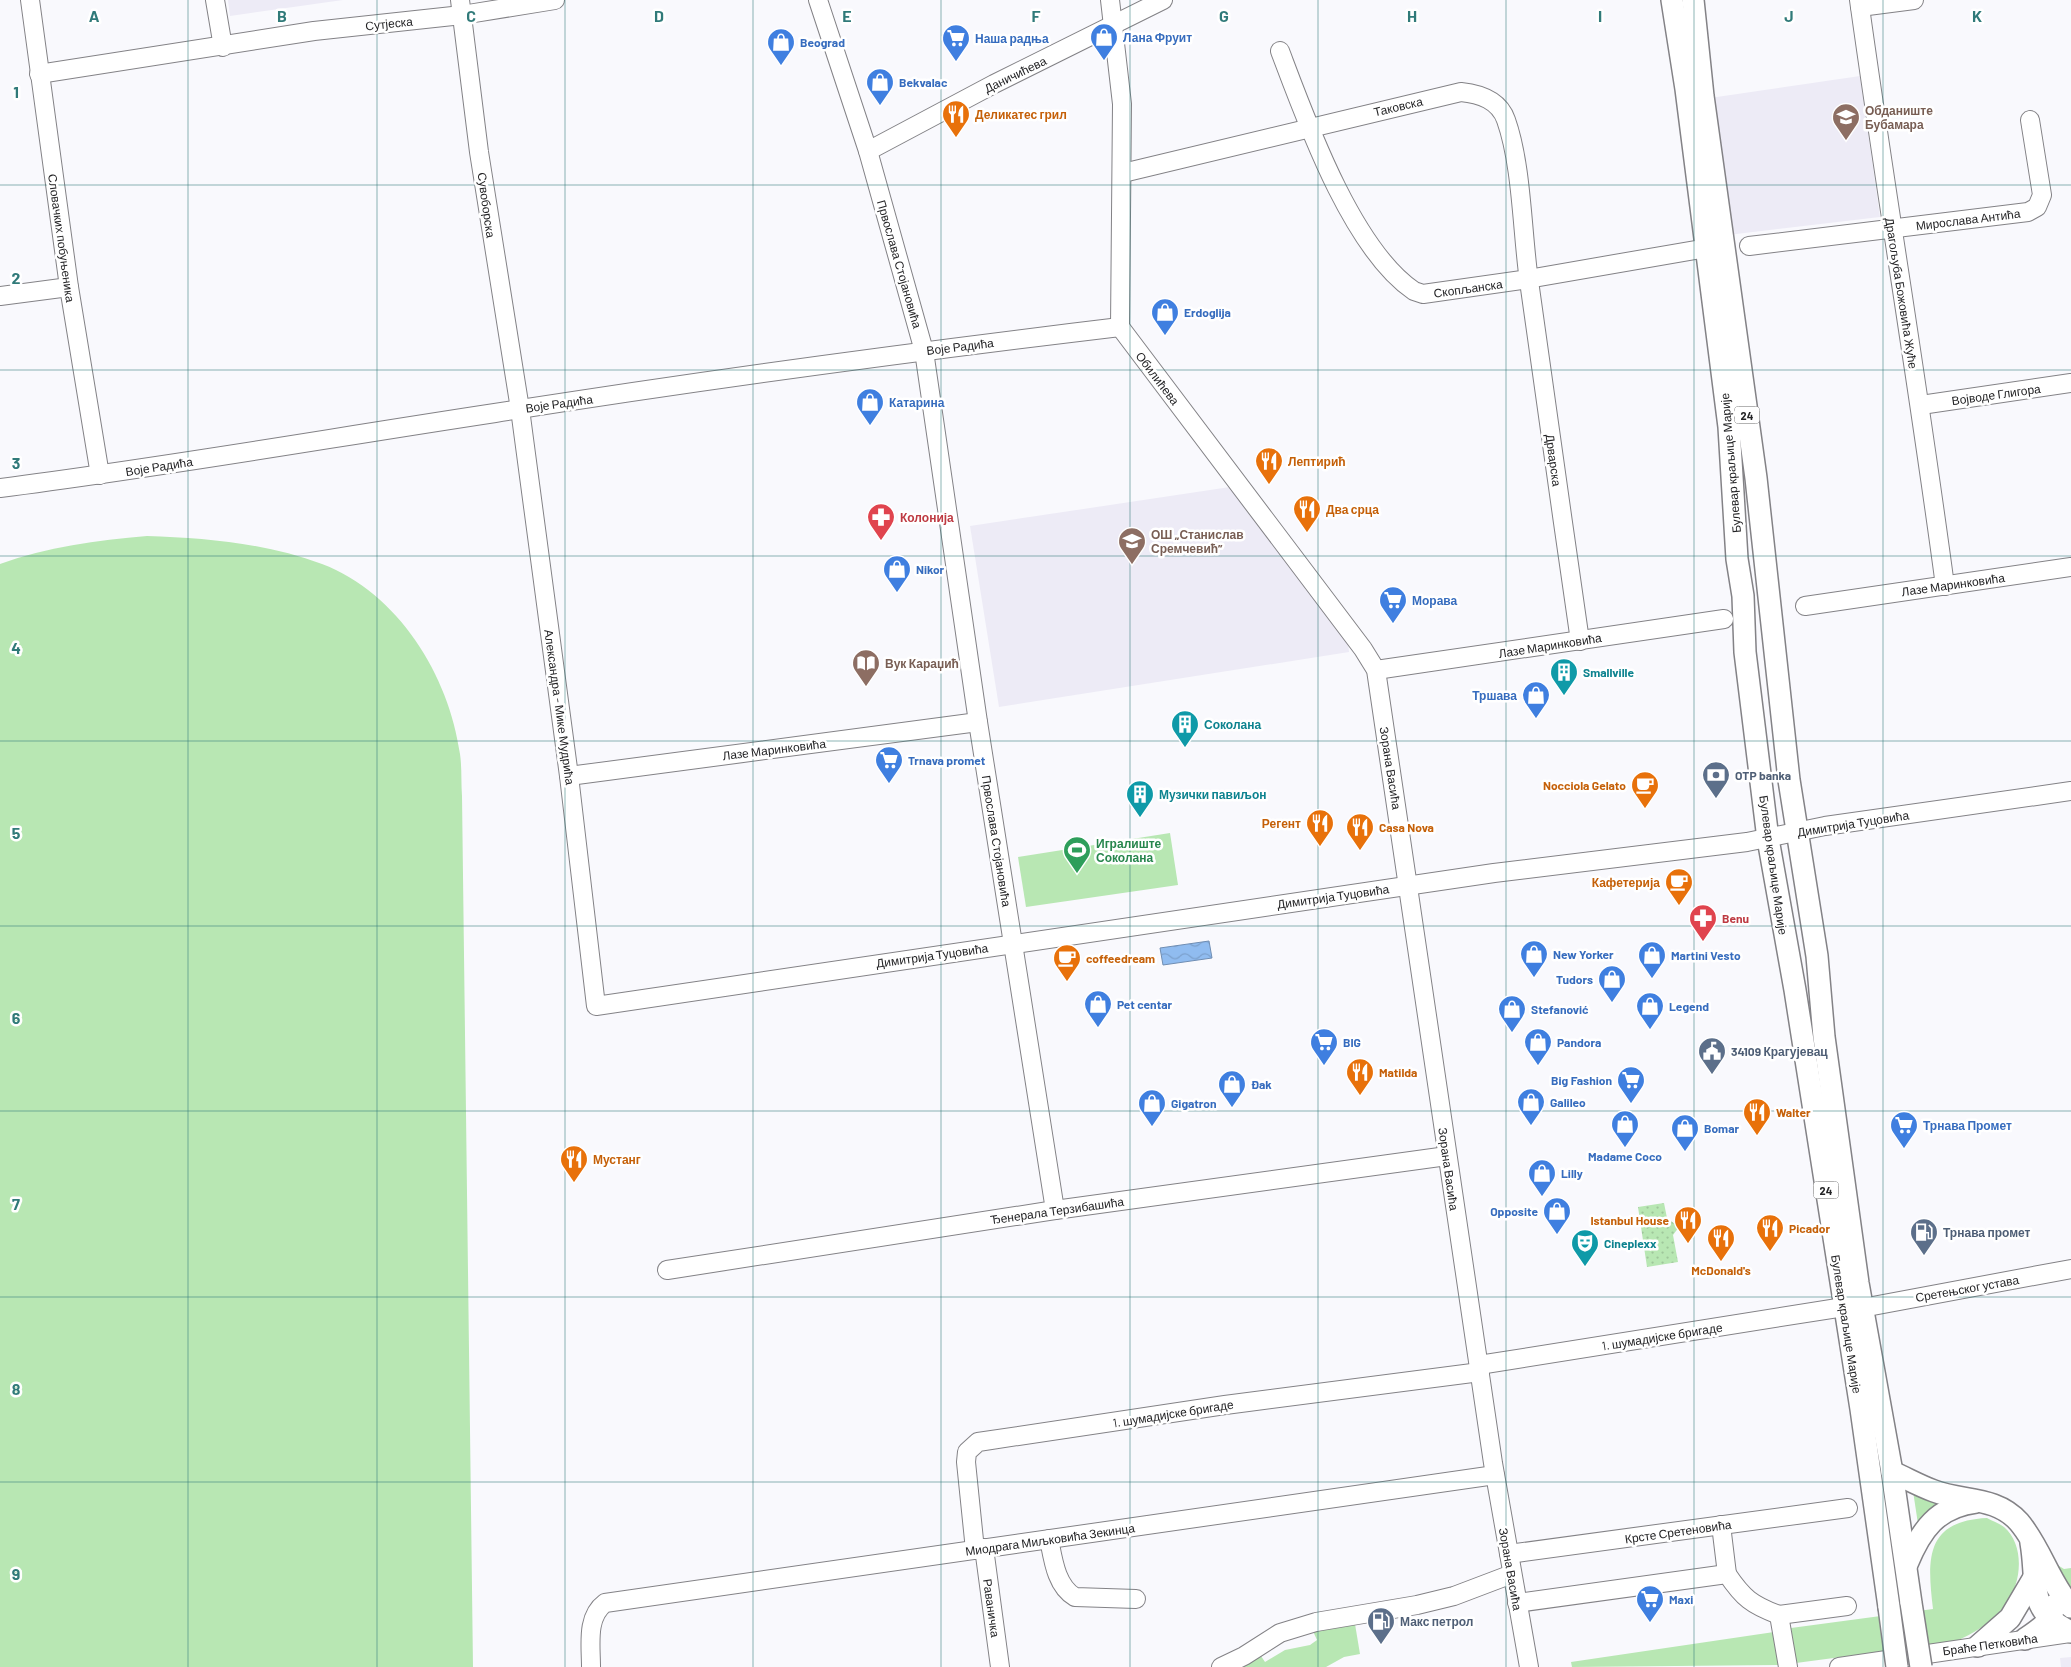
<svg xmlns="http://www.w3.org/2000/svg" width="2071" height="1667" font-family="Barlow,sans-serif">
<style>
.built{fill:#edebf6}
.grass{fill:#b8e7b3}
.park{fill:url(#park-dots)}
.water{fill:url(#water-waves);stroke:#708eb3}
.lines{fill:none;stroke-linecap:round;stroke-linejoin:round}
.minor-casing{stroke:#838286;stroke-width:20}
.major-casing{stroke:#838286;stroke-width:24}
.minor{stroke:#fff;stroke-width:18}
.major{stroke:#fff;stroke-width:21}
.major-bridge-casing{stroke:#838286;stroke-width:24;stroke-linecap:butt}
.major-bridge{stroke:#fff;stroke-width:21}
.grid{fill:none;stroke:#307a79;stroke-width:1;stroke-opacity:0.55}
.labels{text-anchor:middle;dominant-baseline:central;stroke-width:5;stroke-linejoin:round;paint-order:stroke}
.shield{fill:#fff;stroke:#666667;stroke-width:1}
.shield-label{font-size:11px;font-weight:bold;fill:#242426}
.street-label{font-size:12px;fill:#242426;stroke:#fff}
.shop-label{font-size:12px;font-weight:bold;fill:#366cbe;stroke:#fff;text-anchor:start}
.education-label{font-size:12px;font-weight:bold;fill:#785e54;stroke:#fff;text-anchor:start}
.food-label{font-size:12px;font-weight:bold;fill:#c56008;stroke:#fff;text-anchor:start}
.health-label{font-size:12px;font-weight:bold;fill:#be3a42;stroke:#fff;text-anchor:start}
.culture-label{font-size:12px;font-weight:bold;fill:#0d838f;stroke:#fff;text-anchor:start}
.service-label{font-size:12px;font-weight:bold;fill:#4e5e75;stroke:#fff;text-anchor:start}
.leisure-label{font-size:12px;font-weight:bold;fill:#27864d;stroke:#fff;text-anchor:start}
.grid-label{font-size:16px;text-anchor:middle;font-weight:bold;fill:#307a79;stroke:#fff;stroke-width:5;stroke-linejoin:round;paint-order:stroke}
</style>
<defs>
<pattern id="park-dots" width="8" height="8" patternUnits="userSpaceOnUse" patternTransform="scale(1.25)"><rect width="8" height="8" fill="#b8e7b3"/><path d="M2 2h.1M6 6h.1" fill="none" stroke="#9ec69a" stroke-width="1.8" stroke-linecap="round"/></pattern>
<pattern id="water-waves" width="16" height="10" patternUnits="userSpaceOnUse" patternTransform="scale(1.25)"><rect width="16" height="10" fill="#90bcf0"/><path d="M0 5q4-4 8 0t8 0" fill="none" stroke="#7ca1ce"/></pattern>
</defs>
<rect width="100%" height="100%" fill="#f9f9fd"/>
<g class="built">
<polygon points="228,0 343,0 230,16"/>
<polygon points="1860,76 1880,217 1728,235 1710,98"/>
<polygon points="1230,487 1348,641 1349,652 999,707 970,526"/>
<polygon points="2071,1657 2071,1667 2061,1667 2060,1658"/>
</g>
<g class="grass">
<path d="M 147,536 C 206,538 266,543 322,564 C 398,593 449,675 460,754 C 462,768 461,782 462,796 L 473,1667 L 0,1667 L 0,564 C 47,547 97,540 147,536 Z"/>
<polygon points="1170,833 1178,885 1026,907 1018,857"/>
<polygon points="1913,1491 1950,1501 1918,1524"/>
<path d="M 1987,1518 C 1992,1521 1999,1523 2004,1527 C 2025,1545 2022,1583 2006,1604 C 1993,1622 1973,1634 1954,1642 L 1796,1663 L 1791,1628 L 1933,1609 C 1927,1559 1925,1521 1987,1518 Z"/>
<polygon points="2051,1561 2064,1569 2071,1568 2071,1594"/>
<polygon points="1355,1624 1360,1654 1344,1657 1326,1667 1235,1667 1259,1653 1265,1662 1285,1650 1310,1645 1317,1640 1312,1629"/>
<polygon points="1774,1632 1779,1665 1572,1667 1571,1662"/>
</g>
<polygon class="park" points="1664,1203 1667,1218 1679,1227 1673,1235 1678,1262 1647,1267 1638,1207"/>
<polygon class="water" points="1209,941 1212,958 1163,965 1160,948"/>
<g class="lines">
<g class="minor-casing">
<g id="minor">
<polyline points="30,0 69,287 100,475"/>
<polyline points="215,0 223,47"/>
<polyline points="460,0 479,152 520,409 569,776 596,1006 1494,873 1747,842 1825,826 2071,791"/>
<polyline points="818,0 868,151 924,351 978,722 1055,1210"/>
<polyline points="1110,0 1122,104 1120,327 1363,649 1376,670 1493,1463 1529,1667"/>
<path d="M 1859,0 C 1886,195 1919,390 1945,586"/>
<polyline points="1860,7 1914,0"/>
<path d="M 1280,51 C 1306,120 1352,249 1414,291 L 1423,294 L 1528,279 L 1707,248"/>
<polyline points="39,74 314,31 462,15 555,0"/>
<polyline points="868,151 994,84 1163,0"/>
<path d="M 1123,173 L 1461,92 C 1480,94 1499,100 1506,120 C 1522,165 1522,232 1529,281 C 1545,401 1563,521 1580,641"/>
<polyline points="1749,246 2028,212 2037,207 2042,195 2030,120"/>
<polyline points="0,296 69,287"/>
<polyline points="1921,405 2071,383"/>
<path d="M 0,488 C 165,467 330,438 495,413 C 703,380 911,352 1120,327"/>
<polyline points="1805,606 2071,567"/>
<polyline points="1376,670 1724,619"/>
<polyline points="569,776 978,722"/>
<polyline points="667,1270 1055,1210 1447,1156"/>
<polyline points="1862,1308 2071,1269"/>
<polyline points="1479,1365 1844,1307"/>
<polyline points="1721,1525 1727,1574"/>
<path d="M 1049,1539 C 1053,1559 1056,1586 1075,1597 L 1136,1599"/>
<polyline points="984,1548 1000,1667"/>
<polyline points="975,1550 966,1462 967,1452 978,1442 1225,1405 1480,1372"/>
<polyline points="1509,1554 1848,1508"/>
<path d="M 1517,1603 L 1727,1574 C 1743,1598 1752,1605 1779,1615 L 1788,1667"/>
<polyline points="1779,1615 1847,1606"/>
<path d="M 591,1667 C 591,1645 586,1617 605,1603 L 1495,1475"/>
<polyline points="1221,1667 1244,1656 1280,1633 1316,1622 1417,1605 1454,1596 1512,1574"/>
<polyline points="1839,1667 2071,1633"/>
</g>
</g>
<g class="major-casing">
<g id="major">
<polyline points="1672,0 1686,89 1729,427 1737,559 1743,596 1745,652 1768,839 1795,990 1861,1409 1889,1607"/>
<polyline points="1693,0 1703,96 1756,478 1789,780 1817,956 1824,1037 1858,1283 1892,1472 1911,1603"/>
<path d="M 1892,1472 C 1906,1478 1920,1486 1934,1491 C 1963,1502 1996,1496 2019,1522 C 2041,1548 2049,1582 2071,1607"/>
<path d="M 2031,1543 C 2038,1582 2026,1611 2071,1632"/>
<path d="M 1907,1564 C 1921,1530 1937,1507 1976,1502"/>
<path d="M 2025,1639 C 2037,1631 2053,1621 2054,1605"/>
<polyline points="1978,1646 2010,1618 2033,1579"/>
</g>
</g>
<use href="#minor" class="minor"/>
<use href="#major" class="major"/>
<g class="major-bridge-casing">
<g id="major-bridge">
<polyline points="1911,1603 1921,1667"/>
<polyline points="1889,1607 1897,1667"/>
</g>
</g>
<use href="#major-bridge" class="major-bridge"/>
</g>
<path class="grid" d="M 188,0 L 188,1667M 377,0 L 377,1667M 565,0 L 565,1667M 753,0 L 753,1667M 941,0 L 941,1667M 1130,0 L 1130,1667M 1318,0 L 1318,1667M 1506,0 L 1506,1667M 1694,0 L 1694,1667M 1883,0 L 1883,1667M 0,185 L 2071,185M 0,370 L 2071,370M 0,556 L 2071,556M 0,741 L 2071,741M 0,926 L 2071,926M 0,1111 L 2071,1111M 0,1297 L 2071,1297M 0,1482 L 2071,1482"/>
<defs>
<g id="shop-pin" transform="scale(1.4375)"><path d="M0 17L-7.5 6A9.5 9.5 0 1 1 7.5 6Z" fill="#3f7fe0" stroke="#fff"/><path d="M-5-2.5h2.3a2.7 3.5 0 0 1 5.4 0H5L5.5 6h-11ZM-1.5-2.5h3a1.5 2.3 0 0 0-3 0Z" fill="#fff"/></g>
<g id="supermarket-pin" transform="scale(1.4375)"><path d="M0 17L-7.5 6A9.5 9.5 0 1 1 7.5 6Z" fill="#3f7fe0" stroke="#fff"/><path d="M-6-5.5h2.5l.6 2H6L4.5 2H-2.5L-4.4-4H-6ZM-1.5 3.2a1.3 1.3 0 1 0 .1 0ZM3 3.2a1.3 1.3 0 1 0 .1 0Z" fill="#fff"/></g>
<g id="restaurant-pin" transform="scale(1.4375)"><path d="M0 17L-7.5 6A9.5 9.5 0 1 1 7.5 6Z" fill="#e8710a" stroke="#fff"/><path d="M-5-6h1v4h1v-4h1v4h1v-4h1v5L-1.5 .5V6h-2V.5L-5-1ZM5-6V6H3V1.5H1.5Q1.5-4 5-6Z" fill="#fff"/></g>
<g id="school-pin" transform="scale(1.4375)"><path d="M0 17L-7.5 6A9.5 9.5 0 1 1 7.5 6Z" fill="#8d6e63" stroke="#fff"/><path d="M0-5L7-2L0 1L-7-2ZM-4 1L0 2.5L4 1V4Q0 6-4 4Z" fill="#fff"/></g>
<g id="pharmacy-pin" transform="scale(1.4375)"><path d="M0 17L-7.5 6A9.5 9.5 0 1 1 7.5 6Z" fill="#e0444e" stroke="#fff"/><path d="M-2-6h4v4h4v4h-4v4h-4v-4h-4v-4h4Z" fill="#fff"/></g>
<g id="library-pin" transform="scale(1.4375)"><path d="M0 17L-7.5 6A9.5 9.5 0 1 1 7.5 6Z" fill="#8d6e63" stroke="#fff"/><path d="M-6-4Q-3-5.5-.7-3.5V5Q-3 3-6 4ZM6-4Q3-5.5 .7-3.5V5Q3 3 6 4Z" fill="#fff"/></g>
<g id="building-pin" transform="scale(1.4375)"><path d="M0 17L-7.5 6A9.5 9.5 0 1 1 7.5 6Z" fill="#0f9aa8" stroke="#fff"/><path d="M-4-6H4V6H1V3H-1V6H-4ZM-2.5-4.3h1.7v1.8h-1.7ZM.8-4.3h1.7v1.8H.8ZM-2.5-1h1.7V.8h-1.7ZM.8-1h1.7V.8H.8Z" fill="#fff"/></g>
<g id="bank-pin" transform="scale(1.4375)"><path d="M0 17L-7.5 6A9.5 9.5 0 1 1 7.5 6Z" fill="#5c6f8a" stroke="#fff"/><path d="M-6-4H6V4H-6ZM0-2.3a2.3 2.3 0 1 0 0 4.6a2.3 2.3 0 1 0 0-4.6Z" fill="#fff"/></g>
<g id="cafe-pin" transform="scale(1.4375)"><path d="M0 17L-7.5 6A9.5 9.5 0 1 1 7.5 6Z" fill="#e8710a" stroke="#fff"/><path d="M-5.5-4.5H6V0H3Q3 3.5 0 3.5H-2.5Q-5.5 3.5-5.5 0ZM3-3.2v2h1.7v-2ZM-6 4.5H4V6H-6Z" fill="#fff"/></g>
<g id="stadium-pin" transform="scale(1.4375)"><path d="M0 17L-7.5 6A9.5 9.5 0 1 1 7.5 6Z" fill="#2e9e5b" stroke="#fff"/><path d="M0-5a6.5 5 0 1 0 0 10a6.5 5 0 1 0 0-10ZM-3.5-1.8h7v3.6h-7Z" fill="#fff"/></g>
<g id="civic-pin" transform="scale(1.4375)"><path d="M0 17L-7.5 6A9.5 9.5 0 1 1 7.5 6Z" fill="#5c6f8a" stroke="#fff"/><path d="M-.6-6.5H3V-4.5H.6V-3L4-1V1h2V6H-6V1h2V-1L-.6-3ZM-1.2 2.5V6h2.4V2.5Z" fill="#fff"/></g>
<g id="fuel-pin" transform="scale(1.4375)"><path d="M0 17L-7.5 6A9.5 9.5 0 1 1 7.5 6Z" fill="#5c6f8a" stroke="#fff"/><path d="M-5.5-6h7V0h2V4h1.3V-2.5L3-4.5l.8-.8L6-3V5H2.5V1h-1V6h-7ZM-4.2-4.7v3.2H.2V-4.7Z" fill="#fff"/></g>
<g id="theatre-pin" transform="scale(1.4375)"><path d="M0 17L-7.5 6A9.5 9.5 0 1 1 7.5 6Z" fill="#0f9aa8" stroke="#fff"/><path d="M-5-5.5Q0-4 5-5.5V0Q5 5 0 6Q-5 5-5 0ZM-3.3-2.5H-1v1.5H-3.3ZM1-2.5H3.3v1.5H1ZM-2.8 1Q0 5.5 2.8 1Z" fill="#fff"/></g>
</defs>
<g fill-rule="evenodd">
<use href="#shop-pin" x="1104" y="37"/>
<use href="#supermarket-pin" x="956" y="38"/>
<use href="#shop-pin" x="781" y="42"/>
<use href="#shop-pin" x="880" y="82"/>
<use href="#restaurant-pin" x="956" y="114"/>
<use href="#school-pin" x="1846" y="117"/>
<use href="#shop-pin" x="1165" y="312"/>
<use href="#shop-pin" x="870" y="402"/>
<use href="#restaurant-pin" x="1269" y="461"/>
<use href="#restaurant-pin" x="1307" y="509"/>
<use href="#pharmacy-pin" x="881" y="517"/>
<use href="#school-pin" x="1132" y="541"/>
<use href="#shop-pin" x="897" y="569"/>
<use href="#supermarket-pin" x="1393" y="600"/>
<use href="#library-pin" x="866" y="663"/>
<use href="#building-pin" x="1564" y="672"/>
<use href="#shop-pin" x="1536" y="695"/>
<use href="#building-pin" x="1185" y="724"/>
<use href="#supermarket-pin" x="889" y="760"/>
<use href="#bank-pin" x="1716" y="775"/>
<use href="#cafe-pin" x="1645" y="785"/>
<use href="#building-pin" x="1140" y="794"/>
<use href="#restaurant-pin" x="1320" y="823"/>
<use href="#restaurant-pin" x="1360" y="827"/>
<use href="#stadium-pin" x="1077" y="850"/>
<use href="#cafe-pin" x="1679" y="882"/>
<use href="#pharmacy-pin" x="1703" y="918"/>
<use href="#shop-pin" x="1534" y="954"/>
<use href="#shop-pin" x="1652" y="955"/>
<use href="#cafe-pin" x="1067" y="958"/>
<use href="#shop-pin" x="1612" y="979"/>
<use href="#shop-pin" x="1098" y="1004"/>
<use href="#shop-pin" x="1650" y="1006"/>
<use href="#shop-pin" x="1512" y="1009"/>
<use href="#supermarket-pin" x="1324" y="1042"/>
<use href="#shop-pin" x="1538" y="1042"/>
<use href="#civic-pin" x="1712" y="1051"/>
<use href="#restaurant-pin" x="1360" y="1072"/>
<use href="#supermarket-pin" x="1631" y="1080"/>
<use href="#shop-pin" x="1232" y="1084"/>
<use href="#shop-pin" x="1531" y="1102"/>
<use href="#shop-pin" x="1152" y="1103"/>
<use href="#restaurant-pin" x="1757" y="1112"/>
<use href="#shop-pin" x="1625" y="1124"/>
<use href="#supermarket-pin" x="1904" y="1125"/>
<use href="#shop-pin" x="1685" y="1128"/>
<use href="#restaurant-pin" x="574" y="1159"/>
<use href="#shop-pin" x="1542" y="1173"/>
<use href="#shop-pin" x="1557" y="1211"/>
<use href="#restaurant-pin" x="1688" y="1220"/>
<use href="#restaurant-pin" x="1770" y="1228"/>
<use href="#fuel-pin" x="1924" y="1232"/>
<use href="#restaurant-pin" x="1721" y="1238"/>
<use href="#theatre-pin" x="1585" y="1243"/>
<use href="#supermarket-pin" x="1650" y="1599"/>
<use href="#fuel-pin" x="1381" y="1621"/>
</g>
<g class="labels">
<g class="shield">
<rect x="1734.5" y="406.5" width="25" height="17" rx="4"/>
<rect x="1813.5" y="1181.5" width="25" height="17" rx="4"/>
</g>
<g class="shield-label">
<text x="1747" y="415">24</text>
<text x="1826" y="1190">24</text>
</g>
<g class="street-label">
<text transform="translate(389 23) rotate(-6)">Сутјеска</text>
<text transform="translate(1015 74) rotate(-26)">Даничићева</text>
<text transform="translate(1398 106) rotate(-13)">Таковска</text>
<text transform="translate(487 205) rotate(82)">Сувоборска</text>
<text transform="translate(1968 219) rotate(-7)">Мирослава Антића</text>
<text transform="translate(62 238) rotate(82)">Словачких побуњеника</text>
<text transform="translate(900 264) rotate(74)">Првослава Стојановића</text>
<text transform="translate(1468 288) rotate(-8)">Скопљанска</text>
<text transform="translate(1902 293) rotate(81)">Драгољуба Божовића Жуће</text>
<text transform="translate(960 346) rotate(-7)">Воје Радића</text>
<text transform="translate(1158 378) rotate(53)">Обилићева</text>
<text transform="translate(1996 394) rotate(-8)">Војводе Глигора</text>
<text transform="translate(559 403) rotate(-8)">Воје Радића</text>
<text transform="translate(1554 460) rotate(82)">Дрварска</text>
<text transform="translate(1730 463) rotate(-95)">Булевар краљице Марије</text>
<text transform="translate(159 466) rotate(-9)">Воје Радића</text>
<text transform="translate(1953 584) rotate(-8)">Лазе Маринковића</text>
<text transform="translate(1550 645) rotate(-9)">Лазе Маринковића</text>
<text transform="translate(560 707) rotate(82)">Александра - Мике Мудрића</text>
<text transform="translate(774 749) rotate(-7)">Лазе Маринковића</text>
<text transform="translate(1391 768) rotate(81)">Зорана Васића</text>
<text transform="translate(1853 823) rotate(-9)">Димитрија Туцовића</text>
<text transform="translate(997 841) rotate(81)">Првослава Стојановића</text>
<text transform="translate(1774 865) rotate(82)">Булевар краљице Марије</text>
<text transform="translate(1333 896) rotate(-8)">Димитрија Туцовића</text>
<text transform="translate(932 955) rotate(-8)">Димитрија Туцовића</text>
<text transform="translate(1449 1169) rotate(82)">Зорана Васића</text>
<text transform="translate(1057 1210) rotate(-8)">Ђенерала Терзибашића</text>
<text transform="translate(1967 1288) rotate(-10)">Сретењског устава</text>
<text transform="translate(1847 1324) rotate(81)">Булевар краљице Марије</text>
<text transform="translate(1662 1336) rotate(-9)">1. шумадијске бригаде</text>
<text transform="translate(1173 1413) rotate(-9)">1. шумадијске бригаде</text>
<text transform="translate(1678 1531) rotate(-8)">Крсте Сретеновића</text>
<text transform="translate(1050 1539) rotate(-8)">Миодрага Миљковића Зекинца</text>
<text transform="translate(1511 1569) rotate(80)">Зорана Васића</text>
<text transform="translate(992 1608) rotate(82)">Раваничка</text>
<text transform="translate(1990 1644) rotate(-8)">Браће Петковића</text>
</g>
<g class="shop-label">
<text x="1123" y="37">Лана Фруит</text>
<text x="975" y="38">Наша радња</text>
<text x="800" y="42">Beograd</text>
<text x="899" y="82">Bekvalac</text>
<text x="1184" y="312">Erdoglija</text>
<text x="889" y="402">Катарина</text>
<text x="916" y="569">Nikor</text>
<text x="1412" y="600">Морава</text>
<text x="1517" y="695" text-anchor="end">Тршава</text>
<text x="908" y="760">Trnava promet</text>
<text x="1553" y="954">New Yorker</text>
<text x="1671" y="955">Martini Vesto</text>
<text x="1593" y="979" text-anchor="end">Tudors</text>
<text x="1117" y="1004">Pet centar</text>
<text x="1669" y="1006">Legend</text>
<text x="1531" y="1009">Stefanović</text>
<text x="1343" y="1042">BIG</text>
<text x="1557" y="1042">Pandora</text>
<text x="1612" y="1080" text-anchor="end">Big Fashion</text>
<text x="1251" y="1084">Đak</text>
<text x="1550" y="1102">Galileo</text>
<text x="1171" y="1103">Gigatron</text>
<text x="1923" y="1125">Трнава Промет</text>
<text x="1704" y="1128">Bomar</text>
<text x="1625" y="1156" text-anchor="middle">Madame Coco</text>
<text x="1561" y="1173">Lilly</text>
<text x="1538" y="1211" text-anchor="end">Opposite</text>
<text x="1669" y="1599">Maxi</text>
</g>
<g class="education-label">
<text x="1865" y="110">Обданиште<tspan x="1865" dy="14">Бубамара</tspan></text>
<text x="1151" y="534">ОШ „Станислав<tspan x="1151" dy="14">Сремчевић”</tspan></text>
<text x="885" y="663">Вук Караџић</text>
</g>
<g class="food-label">
<text x="975" y="114">Деликатес грил</text>
<text x="1288" y="461">Лептирић</text>
<text x="1326" y="509">Два срца</text>
<text x="1626" y="785" text-anchor="end">Nocciola Gelato</text>
<text x="1301" y="823" text-anchor="end">Регент</text>
<text x="1379" y="827">Casa Nova</text>
<text x="1660" y="882" text-anchor="end">Кафетерија</text>
<text x="1086" y="958">coffeedream</text>
<text x="1379" y="1072">Matilda</text>
<text x="1776" y="1112">Walter</text>
<text x="593" y="1159">Мустанг</text>
<text x="1669" y="1220" text-anchor="end">Istanbul House</text>
<text x="1789" y="1228">Picador</text>
<text x="1721" y="1270" text-anchor="middle">McDonald's</text>
</g>
<g class="health-label">
<text x="900" y="517">Колонија</text>
<text x="1722" y="918">Benu</text>
</g>
<g class="culture-label">
<text x="1583" y="672">Smallville</text>
<text x="1204" y="724">Соколана</text>
<text x="1159" y="794">Музички павиљон</text>
<text x="1604" y="1243">Cineplexx</text>
</g>
<g class="service-label">
<text x="1735" y="775">OTP banka</text>
<text x="1731" y="1051">34109 Крагујевац</text>
<text x="1943" y="1232">Трнава промет</text>
<text x="1400" y="1621">Макс петрол</text>
</g>
<g class="leisure-label">
<text x="1096" y="843">Игралиште<tspan x="1096" dy="14">Соколана</tspan></text>
</g>
</g>
<g class="grid-label">
<text x="94" y="22">A</text>
<text x="282" y="22">B</text>
<text x="471" y="22">C</text>
<text x="659" y="22">D</text>
<text x="847" y="22">E</text>
<text x="1036" y="22">F</text>
<text x="1224" y="22">G</text>
<text x="1412" y="22">H</text>
<text x="1600" y="22">I</text>
<text x="1789" y="22">J</text>
<text x="1977" y="22">K</text>
<text x="16" y="98">1</text>
<text x="16" y="284">2</text>
<text x="16" y="469">3</text>
<text x="16" y="654">4</text>
<text x="16" y="839">5</text>
<text x="16" y="1024">6</text>
<text x="16" y="1210">7</text>
<text x="16" y="1395">8</text>
<text x="16" y="1580">9</text>
</g>
</svg>
